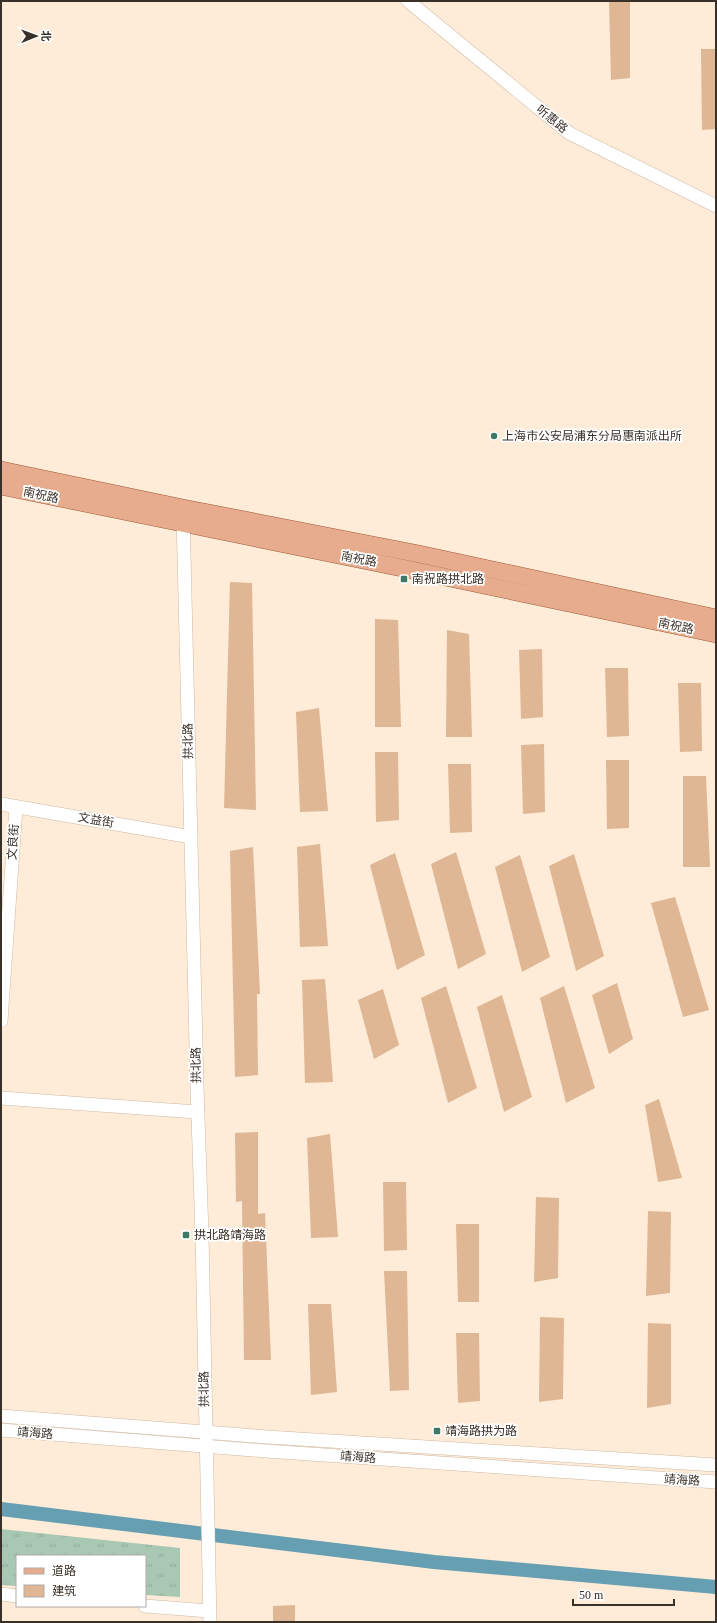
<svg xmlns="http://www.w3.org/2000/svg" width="717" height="1623" font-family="'Times New Roman','Noto Sans SC',serif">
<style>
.grass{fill:url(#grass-tufts)}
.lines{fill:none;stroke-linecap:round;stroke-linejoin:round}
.canal{stroke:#669fb2;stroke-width:14}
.building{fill:#dfb794}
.minor-casing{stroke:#cfb9a2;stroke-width:14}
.major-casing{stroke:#9f5c38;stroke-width:18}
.minor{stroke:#fff;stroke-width:13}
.major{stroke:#e6ac8d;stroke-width:17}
.poi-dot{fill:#3d7964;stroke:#fff;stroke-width:1.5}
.labels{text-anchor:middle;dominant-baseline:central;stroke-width:3.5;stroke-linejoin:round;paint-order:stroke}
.street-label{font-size:12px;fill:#393027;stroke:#fff}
.poi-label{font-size:12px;fill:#393027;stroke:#fff;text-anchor:start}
</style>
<defs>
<pattern id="grass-tufts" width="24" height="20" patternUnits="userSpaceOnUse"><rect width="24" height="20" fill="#a8c8b4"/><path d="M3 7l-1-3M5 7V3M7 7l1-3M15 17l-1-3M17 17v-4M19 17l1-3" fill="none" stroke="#91ac9b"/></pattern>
</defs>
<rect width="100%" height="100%" fill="#feebd8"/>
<polygon class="grass" points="1,1529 180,1548 180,1597 145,1595 145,1556 17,1556 17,1586 1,1585"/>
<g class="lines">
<polyline class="canal" points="1,1509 434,1562 716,1587"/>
</g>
<g class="building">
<polygon points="609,1 630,1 630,78 611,80"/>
<polygon points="701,49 716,49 716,129 702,130"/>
<polygon points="230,582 252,583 256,810 224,808"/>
<polygon points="375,619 398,620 401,727 375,727"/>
<polygon points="447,630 469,634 472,737 446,737"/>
<polygon points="542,649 543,717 521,719 519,650"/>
<polygon points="605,668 628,668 629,736 607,737"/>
<polygon points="678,683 701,683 702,751 680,752"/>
<polygon points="319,708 328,811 300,812 296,712"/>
<polygon points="544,744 545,812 523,814 521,745"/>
<polygon points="375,752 398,752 399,820 376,822"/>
<polygon points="606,760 629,760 629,828 607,829"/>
<polygon points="448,764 471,764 472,832 450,833"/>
<polygon points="683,776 706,776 710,867 683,867"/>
<polygon points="320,844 328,946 300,947 297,847"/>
<polygon points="253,847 260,994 257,994 258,1075 235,1077 230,851"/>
<polygon points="456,852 486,954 458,969 431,864"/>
<polygon points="395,853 425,955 397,970 370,865"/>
<polygon points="574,854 604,956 576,971 549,866"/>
<polygon points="520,855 550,957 522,972 495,867"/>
<polygon points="675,897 709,1010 683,1017 651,903"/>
<polygon points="325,979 333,1082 305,1083 302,980"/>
<polygon points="617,983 633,1039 609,1054 592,995"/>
<polygon points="446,986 477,1088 448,1103 421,998"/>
<polygon points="564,986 595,1088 566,1103 540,998"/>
<polygon points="383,989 399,1045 374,1059 358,1000"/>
<polygon points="502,995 532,1097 504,1112 477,1007"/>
<polygon points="659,1099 682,1178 658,1182 645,1105"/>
<polygon points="258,1132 258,1214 265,1213 271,1360 244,1360 242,1201 236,1202 235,1133"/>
<polygon points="330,1134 338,1237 311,1238 307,1138"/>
<polygon points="383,1182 406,1182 407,1250 384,1251"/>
<polygon points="536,1197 559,1198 558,1278 534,1282"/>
<polygon points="648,1211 671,1212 670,1293 646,1296"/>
<polygon points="456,1224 479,1224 479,1302 458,1302"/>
<polygon points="384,1271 407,1271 409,1390 390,1391"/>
<polygon points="308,1304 331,1304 337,1392 311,1395"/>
<polygon points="540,1317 564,1318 563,1399 539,1402"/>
<polygon points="648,1323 671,1324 671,1404 647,1408"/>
<polygon points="456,1333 479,1333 480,1401 458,1403"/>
<polygon points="295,1605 295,1622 273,1622 273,1606"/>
</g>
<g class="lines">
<g class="minor-casing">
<g id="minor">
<polyline points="408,1 569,133 716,206"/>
<polyline points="183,514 197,1087 202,1235 210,1622"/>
<polyline points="1,804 191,837"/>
<polyline points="1,1021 16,807"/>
<polyline points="1,1098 197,1112"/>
<polyline points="1,1416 267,1437 716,1465"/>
<polyline points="1,1430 266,1451 716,1482"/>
<polyline points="1,1594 17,1596"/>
<polyline points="145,1606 209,1611"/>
</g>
</g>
<g class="major-casing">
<g id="major">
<polyline points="1,470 183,508 419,554 716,618"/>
<polyline points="1,486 407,569 716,634"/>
</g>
</g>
<use href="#minor" class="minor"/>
<use href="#major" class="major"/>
</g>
<g class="poi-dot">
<circle cx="494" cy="436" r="4"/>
<rect x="400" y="575" width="8" height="8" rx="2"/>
<rect x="182" y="1231" width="8" height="8" rx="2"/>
<rect x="433" y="1427" width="8" height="8" rx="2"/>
</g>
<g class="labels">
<g class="street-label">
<text transform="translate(552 119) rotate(39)">听惠路</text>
<text transform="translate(41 495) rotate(12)">南祝路</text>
<text transform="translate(359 559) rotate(11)">南祝路</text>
<text transform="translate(676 626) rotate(12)">南祝路</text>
<text transform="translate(188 741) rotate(-91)">拱北路</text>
<text transform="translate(96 820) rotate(10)">文益街</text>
<text transform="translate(13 842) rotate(-86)">文良街</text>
<text transform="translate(196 1065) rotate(-91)">拱北路</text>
<text transform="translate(204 1389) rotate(-91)">拱北路</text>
<text transform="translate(35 1433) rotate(4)">靖海路</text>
<text transform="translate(358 1457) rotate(4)">靖海路</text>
<text transform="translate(682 1480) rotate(3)">靖海路</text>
</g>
<g class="poi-label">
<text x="502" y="436">上海市公安局浦东分局惠南派出所</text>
<text x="412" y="579">南祝路拱北路</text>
<text x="194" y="1235">拱北路靖海路</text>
<text x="445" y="1431">靖海路拱为路</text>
</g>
</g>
<rect width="717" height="1623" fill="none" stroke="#393027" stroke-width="4"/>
<rect x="16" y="1555" width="130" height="52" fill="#ffffff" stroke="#b0aca9"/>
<rect x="24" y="1568" width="20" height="6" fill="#e6ac8d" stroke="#b0aca9"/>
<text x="52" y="1575" font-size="12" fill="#393027">道路</text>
<rect x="24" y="1585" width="20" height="12" fill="#dfb794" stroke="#b0aca9"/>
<text x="52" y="1595" font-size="12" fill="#393027">建筑</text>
<g transform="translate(36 36) rotate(89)" stroke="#ffffff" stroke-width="3" paint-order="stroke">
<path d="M0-3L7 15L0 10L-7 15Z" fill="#393027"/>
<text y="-6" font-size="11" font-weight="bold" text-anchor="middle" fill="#393027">北</text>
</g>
<path d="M573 1599v6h101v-6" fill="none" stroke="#393027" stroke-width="2"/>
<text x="579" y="1599" font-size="12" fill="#393027" stroke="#ffffff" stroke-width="3" paint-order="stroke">50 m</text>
</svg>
